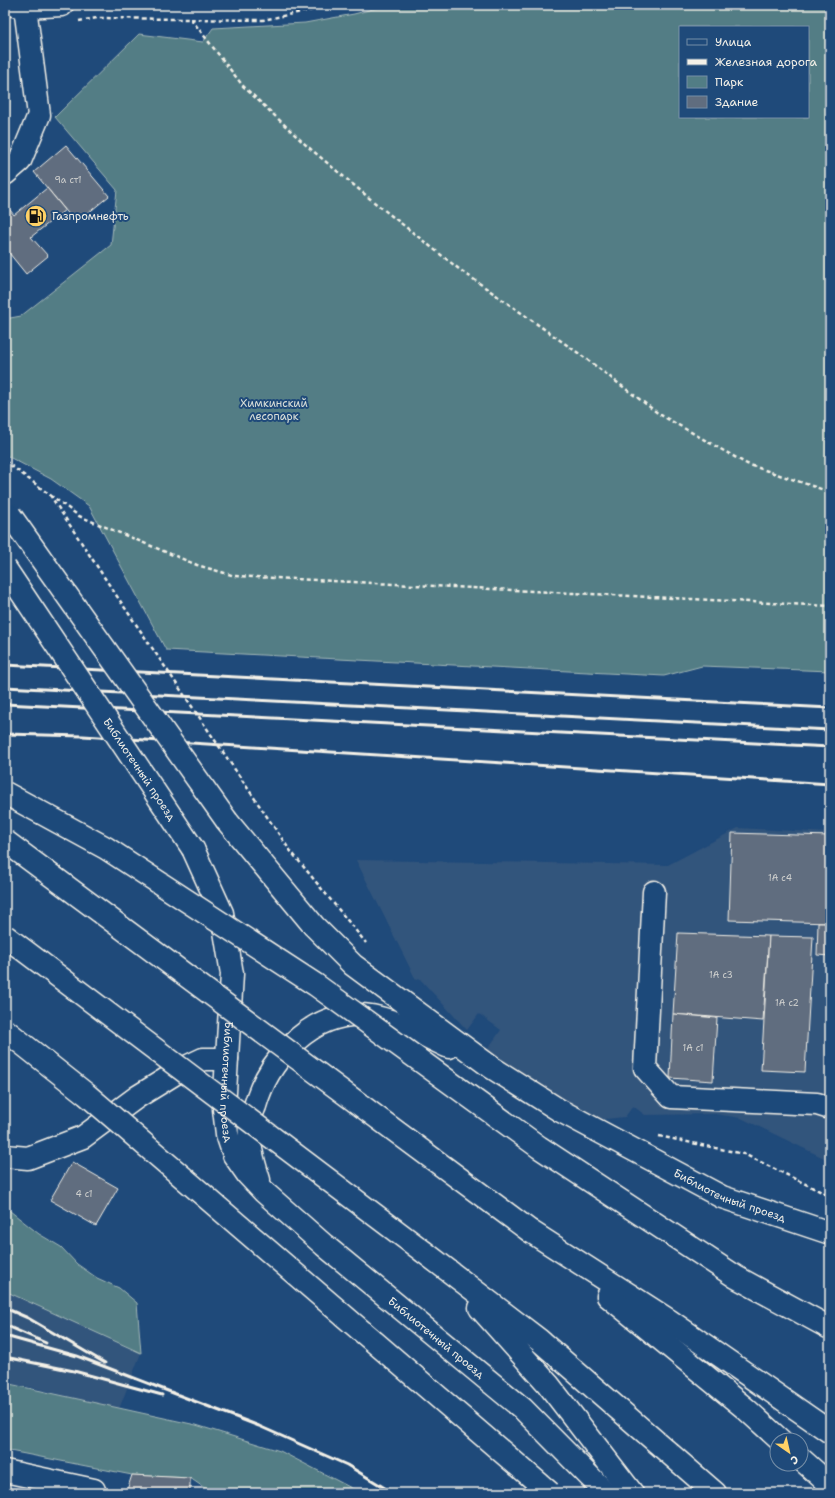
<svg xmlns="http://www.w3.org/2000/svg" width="835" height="1498" font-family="'Shantell Sans',sans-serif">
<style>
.built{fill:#32547c}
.green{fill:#527d85;stroke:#a3b7b6;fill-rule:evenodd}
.building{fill:#606d7f;stroke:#f4f1e8}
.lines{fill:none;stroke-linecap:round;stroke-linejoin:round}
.minor-casing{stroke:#f4f1e8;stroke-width:25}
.major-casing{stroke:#f4f1e8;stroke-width:25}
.path{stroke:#f4f1e8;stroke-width:2.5;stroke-dasharray:4 3;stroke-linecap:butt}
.minor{stroke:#1f4a7a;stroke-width:22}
.major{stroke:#1f4a7a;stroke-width:22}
.rail{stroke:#f4f1e8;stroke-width:3}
.major-bridge-casing{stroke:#f4f1e8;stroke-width:25;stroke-linecap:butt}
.path-bridge{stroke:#f4f1e8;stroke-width:2.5;stroke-dasharray:4 3;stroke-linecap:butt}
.major-bridge{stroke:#1f4a7a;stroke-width:22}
.labels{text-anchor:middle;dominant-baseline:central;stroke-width:4;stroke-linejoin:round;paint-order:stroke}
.number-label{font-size:9px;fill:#cfd0ce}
.poi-label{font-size:11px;fill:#f4f1e8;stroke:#1f4a7a;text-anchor:start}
.park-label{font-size:11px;fill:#dce0d9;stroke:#1f4a7a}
.street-label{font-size:11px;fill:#f4f1e8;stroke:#1f4a7a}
</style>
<rect width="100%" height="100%" fill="#1f4a7a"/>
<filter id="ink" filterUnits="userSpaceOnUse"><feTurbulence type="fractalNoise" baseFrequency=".025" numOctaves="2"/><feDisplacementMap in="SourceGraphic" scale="8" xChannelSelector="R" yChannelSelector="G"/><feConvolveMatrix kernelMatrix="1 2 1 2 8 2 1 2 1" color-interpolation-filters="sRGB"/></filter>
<g filter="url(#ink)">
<g class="built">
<polygon points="738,828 830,833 830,1161 741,1118 715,1114 645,1115 633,1106 625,1117 596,1120 524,1078 487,1050 501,1030 479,1014 467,1030 419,978 416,980 356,860 668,865"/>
<polygon points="5,1291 141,1353 119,1409 34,1388 5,1383"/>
</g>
<g class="green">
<path d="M 388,5 L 830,5 L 830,671 L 702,666 L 664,676 L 166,650 L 89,506 L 51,479 L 9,457 L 5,452 L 5,319 L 21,316 L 111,245 L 117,190 L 55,117 L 139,34 L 203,42 L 213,28 L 305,23 L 354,14 ZM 680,27 L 808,27 L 808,117 L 680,117 Z"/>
<polygon points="5,77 7,78 10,86 9,145 5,154"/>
<polygon points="5,1207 39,1234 61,1247 77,1264 97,1278 119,1288 137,1303 141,1353 5,1291"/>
<polygon points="5,1383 196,1425 280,1451 361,1493 212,1493 190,1478 132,1475 5,1450"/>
</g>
<g class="building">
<polygon points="66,145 109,196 76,223 34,172"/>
<polygon points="47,188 65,210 31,237 48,256 26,274 5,248 5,204 14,215"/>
<polygon points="732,833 830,836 830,923 729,920"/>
<polygon points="818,923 830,923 830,956 817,955"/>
<polygon points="678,933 769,936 763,1021 673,1014"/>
<polygon points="769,936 813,937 805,1072 761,1070"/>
<polygon points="673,1014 717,1018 713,1081 670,1078"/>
<polygon points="72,1162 118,1188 96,1226 50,1200"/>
<polygon points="132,1475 190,1478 190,1493 126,1493"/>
</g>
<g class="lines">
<g class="minor-casing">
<g id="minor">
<polyline points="13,5 25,7 62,5"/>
<polyline points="5,174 20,161 39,115 25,7"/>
<polyline points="654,892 645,1068 671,1097 817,1104 830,1108"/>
<polyline points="5,1156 28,1158 83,1137 137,1097 184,1068 203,1059 227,1059"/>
<polyline points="5,1471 94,1490 93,1493"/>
</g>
</g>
<g class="major-casing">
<g id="major">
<path id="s1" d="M 227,821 L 314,926 L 353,965 L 491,1067 L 559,1110 L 722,1197 L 830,1233"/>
<path id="s2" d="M 193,849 L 222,913 L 232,974 L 224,1109 L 227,1134 L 234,1155 L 248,1175 L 264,1192 L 324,1245 L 523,1409 L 606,1493"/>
<path d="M 259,1180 C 253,1160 248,1144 250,1123 C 250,1117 253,1111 255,1106 C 267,1063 305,1019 351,1015 C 383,1012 420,1034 449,1047"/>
<polyline points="530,1231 670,1321 830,1432"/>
<polyline points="424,1252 539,1340 715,1493"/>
<polyline points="608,1296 746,1409 780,1440"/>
<polyline points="480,1308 548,1384 632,1493"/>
<polyline points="801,1459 830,1485"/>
</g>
</g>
<g class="path">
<polyline points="191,19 243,86 307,146 374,202 459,269 581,355 659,414 747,464 830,492"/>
<polyline points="79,21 97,18 263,20 335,5"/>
<polyline points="5,461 50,495 112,589"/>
<polyline points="50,495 79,516 197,565 235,576 830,606"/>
<polyline points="289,849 366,943"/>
<polyline points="659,1136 744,1154 830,1196"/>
</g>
<use href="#minor" class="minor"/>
<use href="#major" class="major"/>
<g class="rail">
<polyline points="5,665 830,708"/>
<polyline points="5,687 830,730"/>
<polyline points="5,704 830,747"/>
<polyline points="5,734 83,736 830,784"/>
<polyline points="5,1308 28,1318 105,1363"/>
<polyline points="5,1325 46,1343"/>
<polyline points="5,1336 77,1356 259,1426 347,1465 393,1493"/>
<polyline points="5,1357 74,1371 162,1395"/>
</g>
<g class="major-bridge-casing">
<g id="major-bridge">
<polyline points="10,515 227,821"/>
<path id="s3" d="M 5,568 L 193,849"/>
<polyline points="5,793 106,848 316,985 539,1147 736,1277 830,1328"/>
<polyline points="5,841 530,1231"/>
<polyline points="5,936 424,1252"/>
<polyline points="5,1030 86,1094 550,1493"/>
</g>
</g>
<polyline class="path-bridge" points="112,589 289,849"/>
<use href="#major-bridge" class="major-bridge"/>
</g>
</g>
<defs>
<g id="fuel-disc" transform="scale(1.15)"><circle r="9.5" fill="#ffd166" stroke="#1f4a7a"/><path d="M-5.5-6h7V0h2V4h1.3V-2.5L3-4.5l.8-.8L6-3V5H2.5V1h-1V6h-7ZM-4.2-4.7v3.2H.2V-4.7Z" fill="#111"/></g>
</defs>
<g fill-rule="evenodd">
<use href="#fuel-disc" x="36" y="216"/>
</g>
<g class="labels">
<g class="number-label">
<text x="68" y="180">9а ст1</text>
<text x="780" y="878">1А с4</text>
<text x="721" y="975">1А с3</text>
<text x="787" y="1003">1А с2</text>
<text x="693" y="1048">1А с1</text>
<text x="84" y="1194">4 с1</text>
</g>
<g class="poi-label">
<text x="52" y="216">Газпромнефть</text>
</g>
<g class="park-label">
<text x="274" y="403">Химкинский<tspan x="274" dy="13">лесопарк</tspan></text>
</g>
<g class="street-label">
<text stroke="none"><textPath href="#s3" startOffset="242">Библиотечный проезд</textPath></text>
<text stroke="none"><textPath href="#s2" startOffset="240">Библиотечный проезд</textPath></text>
<text stroke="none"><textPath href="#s1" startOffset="635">Библиотечный проезд</textPath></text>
<text stroke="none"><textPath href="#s2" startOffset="588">Библиотечный проезд</textPath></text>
</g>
</g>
<rect width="835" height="1498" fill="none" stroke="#1f4a7a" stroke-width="20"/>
<rect x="10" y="10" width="815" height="1478" fill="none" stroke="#f4f1e8" stroke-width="1.5" filter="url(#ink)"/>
<rect x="679" y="26" width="130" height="92" fill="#1f4a7a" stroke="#748da6"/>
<rect x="687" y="39" width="20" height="6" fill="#1f4a7a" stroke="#748da6"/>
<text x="715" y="46" font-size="12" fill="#f4f1e8">Улица</text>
<rect x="687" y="59" width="20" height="6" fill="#f4f1e8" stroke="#748da6"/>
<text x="715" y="66" font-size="12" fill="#f4f1e8">Железная дорога</text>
<rect x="687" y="76" width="20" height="12" fill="#527d85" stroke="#748da6"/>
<text x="715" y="86" font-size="12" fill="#f4f1e8">Парк</text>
<rect x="687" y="96" width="20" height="12" fill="#606d7f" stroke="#748da6"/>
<text x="715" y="106" font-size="12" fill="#f4f1e8">Здание</text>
<g transform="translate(789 1452) rotate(146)"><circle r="19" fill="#1f4a7a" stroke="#748da6"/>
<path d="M0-3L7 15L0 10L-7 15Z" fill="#ffd166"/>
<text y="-6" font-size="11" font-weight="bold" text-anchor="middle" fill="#f4f1e8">С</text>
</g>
</svg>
